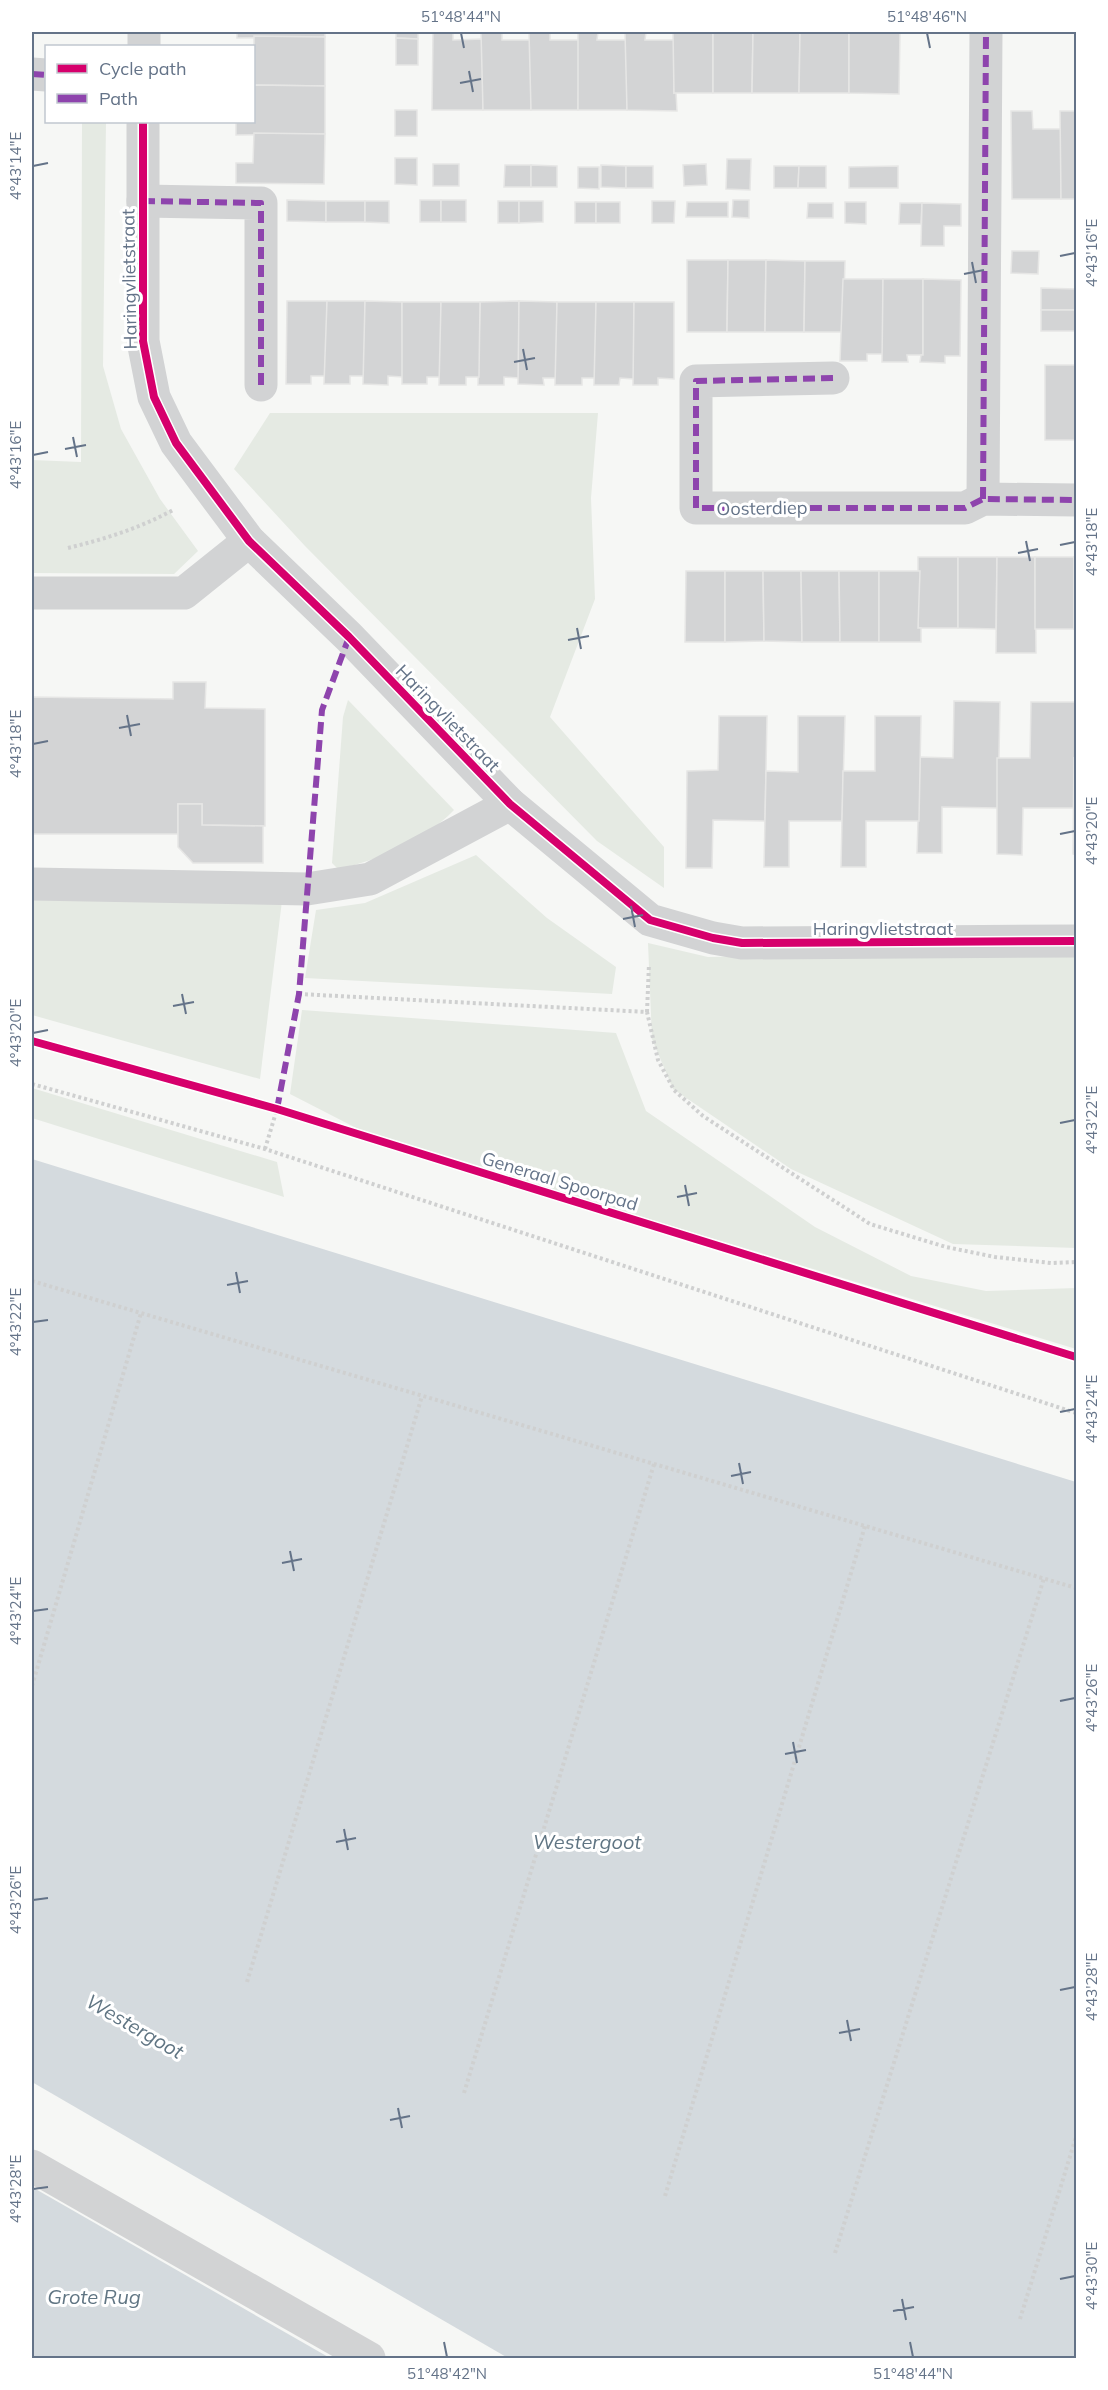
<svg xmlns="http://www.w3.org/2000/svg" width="1108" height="2390" font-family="Mulish,sans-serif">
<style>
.green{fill:#e5eae3}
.water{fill:#d4dade}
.building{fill:#d3d4d5;stroke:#e6e6e5;stroke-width:1.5}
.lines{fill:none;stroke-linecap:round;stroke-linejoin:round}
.path{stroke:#cfd0d0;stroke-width:4;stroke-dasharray:3 3;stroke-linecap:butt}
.minor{stroke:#d2d3d4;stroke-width:33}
.quiet{stroke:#8e44ad;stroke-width:6;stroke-dasharray:12 6;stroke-linecap:butt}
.cycleway-casing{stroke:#fff;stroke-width:11}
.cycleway{stroke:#d6006c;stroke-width:8}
.ticks{fill:none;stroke:#647388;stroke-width:2}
.labels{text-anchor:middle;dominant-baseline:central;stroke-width:6;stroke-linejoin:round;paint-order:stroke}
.street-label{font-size:18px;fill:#647388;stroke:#fff}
.water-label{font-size:20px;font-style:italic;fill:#607583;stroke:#fff}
.neatline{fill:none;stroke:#647388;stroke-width:2}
.ticks-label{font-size:15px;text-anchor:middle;fill:#647388}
</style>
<rect width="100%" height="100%" fill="#f6f7f5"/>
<g class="green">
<polygon points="82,122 106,122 103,366 121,429 160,499 198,551 174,574 32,573 32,460 81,462"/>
<polygon points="270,413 598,413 591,498 595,599 550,717 664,847 664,888 597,841 305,546 234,469"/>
<path d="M 348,700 L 454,810 C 424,841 380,860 338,869 L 332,863 L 343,717 Z"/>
<polygon points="476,855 547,918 616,967 612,994 305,978 316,910 365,903"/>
<polygon points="32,881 282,901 260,1079 32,1015"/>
<polygon points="648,943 708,957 1076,950 1076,1248 953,1244 791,1169 673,1089 652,1039"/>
<polygon points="302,1010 616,1033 646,1111 815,1227 911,1276 986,1291 1076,1288 1076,1349 366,1133 290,1094"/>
<polygon points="32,1088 277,1162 284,1197 32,1118"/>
</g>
<g class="water">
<polygon points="32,1159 1076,1482 1076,2358 508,2358 32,2082"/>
<polygon points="32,2187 330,2358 32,2358"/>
</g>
<g class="building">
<polygon points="237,32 325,32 325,37 237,38"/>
<polygon points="396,32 418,32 418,39 396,38"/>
<polygon points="433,32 453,32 453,40 483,39 483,110 432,110"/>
<polygon points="481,32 502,32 502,40 531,40 531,110 483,110"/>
<polygon points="529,32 550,32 550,40 580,40 578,110 531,110"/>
<polygon points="578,32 598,32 597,40 628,40 627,110 578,110"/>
<polygon points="625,32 646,32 645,40 675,40 674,93 676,92 677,111 627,110"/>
<polygon points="673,32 713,32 713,93 674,93"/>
<polygon points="713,32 753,32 752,93 713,93"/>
<polygon points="753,32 800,32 799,93 752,93"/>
<polygon points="800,32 849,32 849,93 799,93"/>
<polygon points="849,32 900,32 899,94 849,93"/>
<polygon points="254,36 325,37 325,86 254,85 254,88"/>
<polygon points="396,38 418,39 418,65 396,65"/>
<polygon points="254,85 325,86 325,134 236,135 236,122 254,122"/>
<rect x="395" y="110" width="22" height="26"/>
<polygon points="1011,111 1032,111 1033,129 1062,129 1061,199 1012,199"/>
<polygon points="1060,111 1076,111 1076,199 1061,199"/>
<polygon points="254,133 325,134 324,184 236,183 236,163 253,163"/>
<polygon points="395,158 417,158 417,185 395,184"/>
<polygon points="727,159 751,159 750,190 726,189"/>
<rect x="433" y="164" width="26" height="22"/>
<polygon points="706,164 707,185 684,186 683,165"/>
<polygon points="505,165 531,165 531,187 504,187"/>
<polygon points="531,165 557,166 557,187 531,187"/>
<polygon points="601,165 626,166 626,188 601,187"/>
<rect x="626" y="166" width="27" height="22"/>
<polygon points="774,166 799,166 798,188 774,188"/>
<polygon points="799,166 826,166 826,188 798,188"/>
<polygon points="898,166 898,188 849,188 849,167"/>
<polygon points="578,167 599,167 599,189 578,188"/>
<polygon points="287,200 326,201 326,222 287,221"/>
<rect x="420" y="200" width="21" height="22"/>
<rect x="441" y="200" width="25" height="22"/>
<polygon points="733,200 749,200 749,218 732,217"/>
<rect x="326" y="201" width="39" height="21"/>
<polygon points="365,201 389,201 389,223 365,222"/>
<rect x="498" y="201" width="21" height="22"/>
<polygon points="519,201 543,201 543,222 519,223"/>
<polygon points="652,201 675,201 674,223 652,223"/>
<rect x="575" y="202" width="21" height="21"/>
<rect x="596" y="202" width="24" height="21"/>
<polygon points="687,202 728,202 728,217 686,217"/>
<polygon points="845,202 866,202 866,224 845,223"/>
<polygon points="808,203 833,203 833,218 807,218"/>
<polygon points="900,203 922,203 921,224 899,224"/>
<polygon points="922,203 961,204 961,226 944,226 944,246 921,246"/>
<polygon points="1012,251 1039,251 1038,274 1011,273"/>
<polygon points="687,260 728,260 727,332 687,332"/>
<polygon points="728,260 766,260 765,332 727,332"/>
<polygon points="766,260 805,261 804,332 765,332"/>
<polygon points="805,261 845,261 843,332 804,332"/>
<polygon points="843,279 883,279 883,354 867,354 867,361 840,361"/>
<polygon points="883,279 923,279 923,355 907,355 908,362 882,362"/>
<polygon points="923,279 961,280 960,356 945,356 945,363 920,362 921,355 923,355"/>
<polygon points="1041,288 1076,289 1076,310 1041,310"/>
<polygon points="287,301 327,301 326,376 311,376 311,384 286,384"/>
<polygon points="327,301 365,301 365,376 350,376 350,384 324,384"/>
<polygon points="365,301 402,302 403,377 388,376 388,385 363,384"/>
<polygon points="519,301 519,378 504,377 504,385 478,385 480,302"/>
<polygon points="519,301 557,302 557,378 543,378 544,385 518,384"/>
<polygon points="402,302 441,302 441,377 427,377 427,384 402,384"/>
<polygon points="441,302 480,302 479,377 466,377 466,385 439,385"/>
<polygon points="557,302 596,302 596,378 582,378 582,385 555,385"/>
<polygon points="596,302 634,302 634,379 620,378 619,385 594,385"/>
<polygon points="634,302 674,302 674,379 658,378 658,385 633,385"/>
<rect x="1041" y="310" width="35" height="21"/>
<rect x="1045" y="365" width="31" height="75"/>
<rect x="918" y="557" width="40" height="71"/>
<polygon points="958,557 997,557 996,629 958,628"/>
<polygon points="997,557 1035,557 1036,653 996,653"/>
<rect x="1035" y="557" width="39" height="72"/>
<rect x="1074" y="557" width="2" height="72"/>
<polygon points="686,571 725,571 725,642 685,642"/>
<polygon points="725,571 763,571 764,641 725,642"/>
<polygon points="763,571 801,571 802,642 764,641"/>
<polygon points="801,571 839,571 840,642 802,642"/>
<polygon points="839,571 879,571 879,642 840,642"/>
<polygon points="879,571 920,571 918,628 921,628 921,642 879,642"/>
<polygon points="173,682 206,682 205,708 265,709 265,826 202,825 202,804 178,804 178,834 32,834 32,697 173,699"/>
<polygon points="954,701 1000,702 998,808 942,807 942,853 917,853 920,757 953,758"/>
<polygon points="1031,702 1076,702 1074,808 1023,808 1022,855 997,854 997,758 1030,758"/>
<polygon points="719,716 767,716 765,821 713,820 712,868 686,868 687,771 718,770"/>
<polygon points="798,716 845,716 842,821 789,821 789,867 764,867 766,771 798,772"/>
<polygon points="875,716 921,716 919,821 866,821 866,867 841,867 843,771 875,771"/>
<polygon points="1074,758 1076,759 1076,855 1073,854"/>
<polygon points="178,804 202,804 202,825 263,826 263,863 193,863 178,847"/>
</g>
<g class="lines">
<g class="path">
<path d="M 68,548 C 105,539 140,528 173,510"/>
<polyline points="299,994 647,1012 658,1060 674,1090 703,1116 870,1224 946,1247 995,1257 1051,1263 1076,1262"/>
<polyline points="647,1012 649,964"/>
<polyline points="32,1084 265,1149 1076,1413"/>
<polyline points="265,1149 277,1109"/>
<polyline points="32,1281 1076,1588"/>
<polyline points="32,1686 141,1313"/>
<polyline points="247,1982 422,1396"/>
<polyline points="464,2093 654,1464"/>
<polyline points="665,2196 865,1526"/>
<polyline points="835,2253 1044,1578"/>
<polyline points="1020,2319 1076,2137"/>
</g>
<g class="minor">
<polyline points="144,46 144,32"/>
<polyline points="32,74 46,75"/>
<polyline points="143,122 143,341 154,397 176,443 249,541 349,637 510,804 650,920 713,938 742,943 1076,941"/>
<polyline points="143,201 261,203 261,385"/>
<polyline points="833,378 696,381 696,508 965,508 983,499 1076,500"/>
<polyline points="983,499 986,32"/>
<polyline points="32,593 184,593 249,541"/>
<polyline points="32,884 307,889 370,879 510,804"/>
<polyline points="32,2166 369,2358"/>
</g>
<g class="quiet">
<polyline points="32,74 46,75"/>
<polyline points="143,201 261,203 261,385"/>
<polyline points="833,378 696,381 696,508 965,508 983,499 1076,500"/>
<polyline points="983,499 986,32"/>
<polyline points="277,1109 299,994 322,710 349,637"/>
</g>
<g class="cycleway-casing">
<g id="cycleway">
<polyline points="143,122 143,341 154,397 176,443 249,541 349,637 510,804 650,920 713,938 742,943 1076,941"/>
<polyline points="32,1041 277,1109 1076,1357"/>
</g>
</g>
<use href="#cycleway" class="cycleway"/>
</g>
<path class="ticks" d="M 461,33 L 464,48M 927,33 L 930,48M 469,71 L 473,92M 460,83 L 481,79M 33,166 L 48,163M 1060,256 L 1075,253M 972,262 L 976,283M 964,274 L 984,270M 523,349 L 527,370M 514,362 L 535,358M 73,437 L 77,457M 65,449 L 86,445M 33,455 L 48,452M 1026,541 L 1030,561M 1060,545 L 1075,542M 1018,553 L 1038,549M 577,628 L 581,649M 568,640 L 589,636M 127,715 L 131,736M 119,728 L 140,724M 33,744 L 48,741M 1060,834 L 1075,831M 631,906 L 635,927M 623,919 L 643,915M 182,994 L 186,1014M 173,1006 L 194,1002M 33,1033 L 48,1030M 1060,1123 L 1075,1120M 685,1185 L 689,1206M 677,1197 L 697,1193M 236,1272 L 240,1293M 227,1285 L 248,1281M 33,1322 L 48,1320M 1060,1412 L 1075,1409M 739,1463 L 743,1484M 731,1476 L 751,1472M 290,1551 L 294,1571M 282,1563 L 302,1559M 33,1611 L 48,1609M 1060,1701 L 1075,1698M 793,1742 L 797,1763M 785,1754 L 806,1750M 344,1829 L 348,1850M 336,1842 L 356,1838M 33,1900 L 48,1898M 1060,1990 L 1075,1987M 847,2020 L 851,2041M 839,2033 L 860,2029M 398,2108 L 402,2128M 390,2120 L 410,2116M 33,2189 L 48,2187M 1060,2279 L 1075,2276M 902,2299 L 906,2320M 893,2311 L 914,2307M 444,2342 L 447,2357M 910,2342 L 913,2357"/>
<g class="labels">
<g class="street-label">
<text transform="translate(129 279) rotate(-91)">Haringvlietstraat</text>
<text transform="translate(762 508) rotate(-1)">Oosterdiep</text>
<text transform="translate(448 718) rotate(46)">Haringvlietstraat</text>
<text x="883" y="928">Haringvlietstraat</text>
<text transform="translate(560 1181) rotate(17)">Generaal Spoorpad</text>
</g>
<g class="water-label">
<text x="587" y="1841">Westergoot</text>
<text transform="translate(135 2026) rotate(30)">Westergoot</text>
<text x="94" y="2296">Grote Rug</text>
</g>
</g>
<rect width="1108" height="2390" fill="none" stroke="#ffffff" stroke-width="66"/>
<rect x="45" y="45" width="210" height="78" fill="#ffffff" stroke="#c1c7cf" stroke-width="1.5"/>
<rect x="57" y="64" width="30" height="9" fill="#d6006c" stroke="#c1c7cf" stroke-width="1.5"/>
<text x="99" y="75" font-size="18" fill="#647388">Cycle path</text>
<rect x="57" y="94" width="30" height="9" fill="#8e44ad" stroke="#c1c7cf" stroke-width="1.5"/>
<text x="99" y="105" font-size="18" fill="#647388">Path</text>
<rect x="33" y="33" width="1042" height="2324" class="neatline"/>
<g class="ticks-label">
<text x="461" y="22">51°48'44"N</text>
<text x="927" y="22">51°48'46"N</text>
<text transform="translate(16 166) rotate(-90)" y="5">4°43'14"E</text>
<text transform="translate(1092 253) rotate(-90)" y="5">4°43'16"E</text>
<text transform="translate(16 455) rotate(-90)" y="5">4°43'16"E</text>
<text transform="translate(1092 542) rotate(-90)" y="5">4°43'18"E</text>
<text transform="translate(16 744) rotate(-90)" y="5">4°43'18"E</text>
<text transform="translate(1092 831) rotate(-90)" y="5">4°43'20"E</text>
<text transform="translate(16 1033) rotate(-90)" y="5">4°43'20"E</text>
<text transform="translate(1092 1120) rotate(-90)" y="5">4°43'22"E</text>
<text transform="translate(16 1322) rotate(-90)" y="5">4°43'22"E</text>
<text transform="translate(1092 1409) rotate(-90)" y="5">4°43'24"E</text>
<text transform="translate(16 1611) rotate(-90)" y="5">4°43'24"E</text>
<text transform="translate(1092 1698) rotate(-90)" y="5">4°43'26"E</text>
<text transform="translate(16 1900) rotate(-90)" y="5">4°43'26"E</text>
<text transform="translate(1092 1987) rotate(-90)" y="5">4°43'28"E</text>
<text transform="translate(16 2189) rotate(-90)" y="5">4°43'28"E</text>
<text transform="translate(1092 2276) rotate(-90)" y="5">4°43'30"E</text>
<text x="447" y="2379">51°48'42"N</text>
<text x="913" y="2379">51°48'44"N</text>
</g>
</svg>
